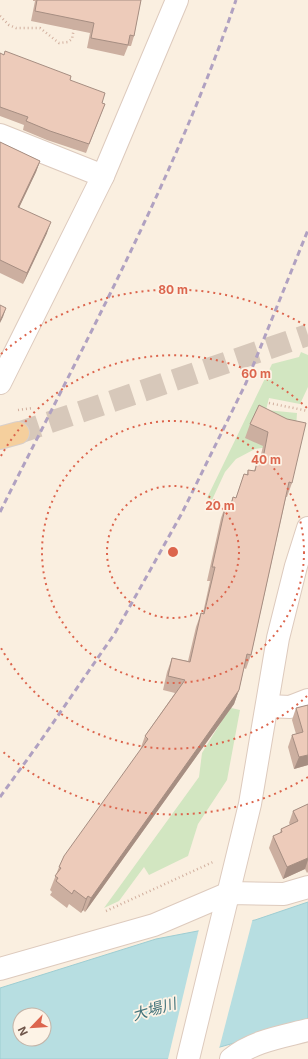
<svg xmlns="http://www.w3.org/2000/svg" width="308" height="1059" font-family="Inter,'Noto Sans JP',sans-serif">
<style>
.green{fill:#d2e6c1}
.water{fill:#b7dee1;stroke:#9ecdd2;fill-rule:evenodd}
.pier{fill:#faefe0}
.lines{fill:none;stroke-linecap:round;stroke-linejoin:round}
.major-tunnel{stroke:#d7c8ba;stroke-width:22;stroke-dasharray:22 11;stroke-linecap:butt}
.minor-casing{stroke:#ddcabd;stroke-width:24}
.major-casing{stroke:#d7cfcc;stroke-width:24}
.path{stroke:#d1af9e;stroke-width:2.5;stroke-dasharray:1 3;stroke-linecap:butt}
.minor{stroke:#fff;stroke-width:22}
.major{stroke:#f5cf9d;stroke-width:22}
.rail{stroke:#b0a1c1;stroke-width:3;stroke-dasharray:6 4;stroke-linecap:butt}
.wall{fill:#ccafa0}
.shaded-wall{fill:#a68e82}
.building{fill:#edcbba;stroke:#a68e82}
.ring{fill:none;stroke:#dc654d;stroke-width:2;stroke-dasharray:2 4}
.labels{text-anchor:middle;dominant-baseline:central;stroke-width:3.5;stroke-linejoin:round;paint-order:stroke}
.water-label{font-size:15px;font-style:italic;fill:#43747b;stroke:#fdf3e6}
.centre{fill:#dc654d;stroke:#fdf3e6;stroke-width:2}
.ring-label{font-size:12px;text-anchor:middle;font-weight:bold;fill:#dc654d;stroke:#fdf3e6;stroke-width:3.5;stroke-linejoin:round;paint-order:stroke}
</style>
<rect width="100%" height="100%" fill="#faefe0"/>
<g class="green">
<polygon points="301,352 308,355 308,387 300,404 269,398 266,410 297,413 296,428 268,447 255,449 236,459 225,472 212,500 207,498 272,364 299,357"/>
<polygon points="227,707 240,710 227,780 198,824 188,856 149,875 144,867 119,901 104,908 199,777 202,753 226,714"/>
</g>
<path class="water" d="M 308,902 L 308,1022 L 178,1059 L 0,1059 L 0,988 L 156,939 L 255,920 ZM 20,1015 L 44,1015 L 44,1039 L 20,1039 Z"/>
<polygon class="pier" points="253,918 219,1049 186,1059 168,1059 199,929"/>
<g class="lines">
<polyline class="major-tunnel" points="18,433 308,335"/>
<g class="minor-casing">
<g id="minor">
<polyline points="0,135 103,176"/>
<polyline points="0,383 103,176 177,0"/>
<polyline points="267,706 290,707 308,700"/>
<polyline points="0,969 154,925 229,893 284,894 308,887"/>
<polyline points="188,1059 250,804 278,638 296,566 308,528"/>
<path d="M 231,1059 C 253,1041 281,1037 308,1030"/>
</g>
</g>
<g class="major-casing">
<polyline id="major" points="0,438 18,433"/>
</g>
<g class="path">
<polyline points="0,16 9,25 16,28 40,28 59,43 68,42 72,39 74,28"/>
<polyline points="269,403 308,411"/>
<polyline points="18,410 33,408"/>
<polyline points="106,911 213,862"/>
</g>
<use href="#minor" class="minor"/>
<use href="#major" class="major"/>
<g class="rail">
<path d="M 0,512 C 84,344 175,178 236,0"/>
<polyline points="0,797 37,746 115,633 182,513 246,383 308,230"/>
</g>
</g>
<g class="wall">
<polygon points="33,0 141,0 134,36 131,46 128,46 124,56 87,48 90,33 31,21 35,1 33,1"/>
<polygon points="0,53 70,80 102,103 105,104 86,153 47,140 23,130 24,125 0,116"/>
<polygon points="0,142 40,161 36,172 19,208 47,233 23,284 0,273"/>
<polygon points="259,405 292,483 287,497 286,497 251,655 246,669 244,668 239,690 234,704 85,912 83,910 81,913 69,904 67,908 50,895 52,892 50,890 59,867 140,751 140,750 145,736 175,693 163,690 167,672 172,658 188,661 196,627 201,613 203,613 210,581 207,581 221,518 226,504 230,505 233,497 236,498 244,474 247,474 248,470 254,471 257,462 259,463 263,446 245,438 250,424"/>
<polygon points="308,705 308,765 294,769 288,747 292,735 296,734 292,720 296,708"/>
<polygon points="308,804 308,872 307,873 305,869 283,879 269,848 273,836 280,833 281,829 290,825 289,823 293,811"/>
</g>
<g class="shaded-wall">
<polygon points="40,161 36,172 14,218 18,207"/>
<polygon points="51,222 47,233 23,284 27,273"/>
<polygon points="6,308 3,317 0,323 0,321"/>
<polygon points="239,690 234,704 85,912 91,898"/>
<polygon points="308,755 308,765 294,769 299,757"/>
<polygon points="308,858 308,860 305,869 283,879 287,867"/>
<polygon points="88,896 83,910 81,913 86,899"/>
</g>
<g class="building">
<polygon points="37,0 141,0 134,36 130,35 128,45 91,38 94,23 35,11"/>
<polygon points="5,51 71,76 70,80 105,93 102,103 105,104 89,144 50,131 26,121 28,117 0,107 0,53 4,55"/>
<polygon points="0,142 40,161 18,207 51,222 27,273 0,260"/>
<polygon points="0,305 6,308 0,321"/>
<polygon points="259,405 287,419 306,423 292,483 289,482 251,655 247,654 239,690 91,898 88,896 86,899 74,890 72,894 56,881 58,878 55,876 61,868 59,867 64,856 148,739 145,736 185,680 168,676 172,658 190,662 201,613 204,614 215,567 212,567 226,504 231,505 233,497 236,498 244,474 248,475 248,470 255,471 257,462 262,464 268,432 250,424"/>
<polygon points="308,705 308,755 299,757 292,735 303,732 296,708"/>
<polygon points="308,804 308,858 287,867 273,836 282,832 281,829 298,821 293,811"/>
</g>
<g class="ring">
<circle cx="173" cy="552" r="66"/>
<circle cx="173" cy="552" r="131"/>
<path d="M307 696A197 197 0 0 1 1 648M1 456A197 197 0 0 1 307 408"/>
<path d="M308 777A262 262 0 0 1 1 750M1 354A262 262 0 0 1 308 327"/>
</g>
<g class="labels">
<g class="water-label">
<text transform="translate(154 1009) rotate(-16)">大場川</text>
</g>
</g>
<circle cx="173" cy="552" r="6" class="centre"/>
<g class="ring-label">
<text x="173" y="294">80 m</text>
<text x="256" y="378">60 m</text>
<text x="266" y="464">40 m</text>
<text x="220" y="510">20 m</text>
</g>
<g transform="translate(32 1027) rotate(245)"><circle r="19" fill="#fdf3e6" stroke="#c4b4a8"/>
<path d="M0-3L7 15L0 10L-7 15Z" fill="#dc654d"/>
<text y="-6" font-size="11" font-weight="bold" text-anchor="middle" fill="#6f554a">N</text>
</g>
</svg>
